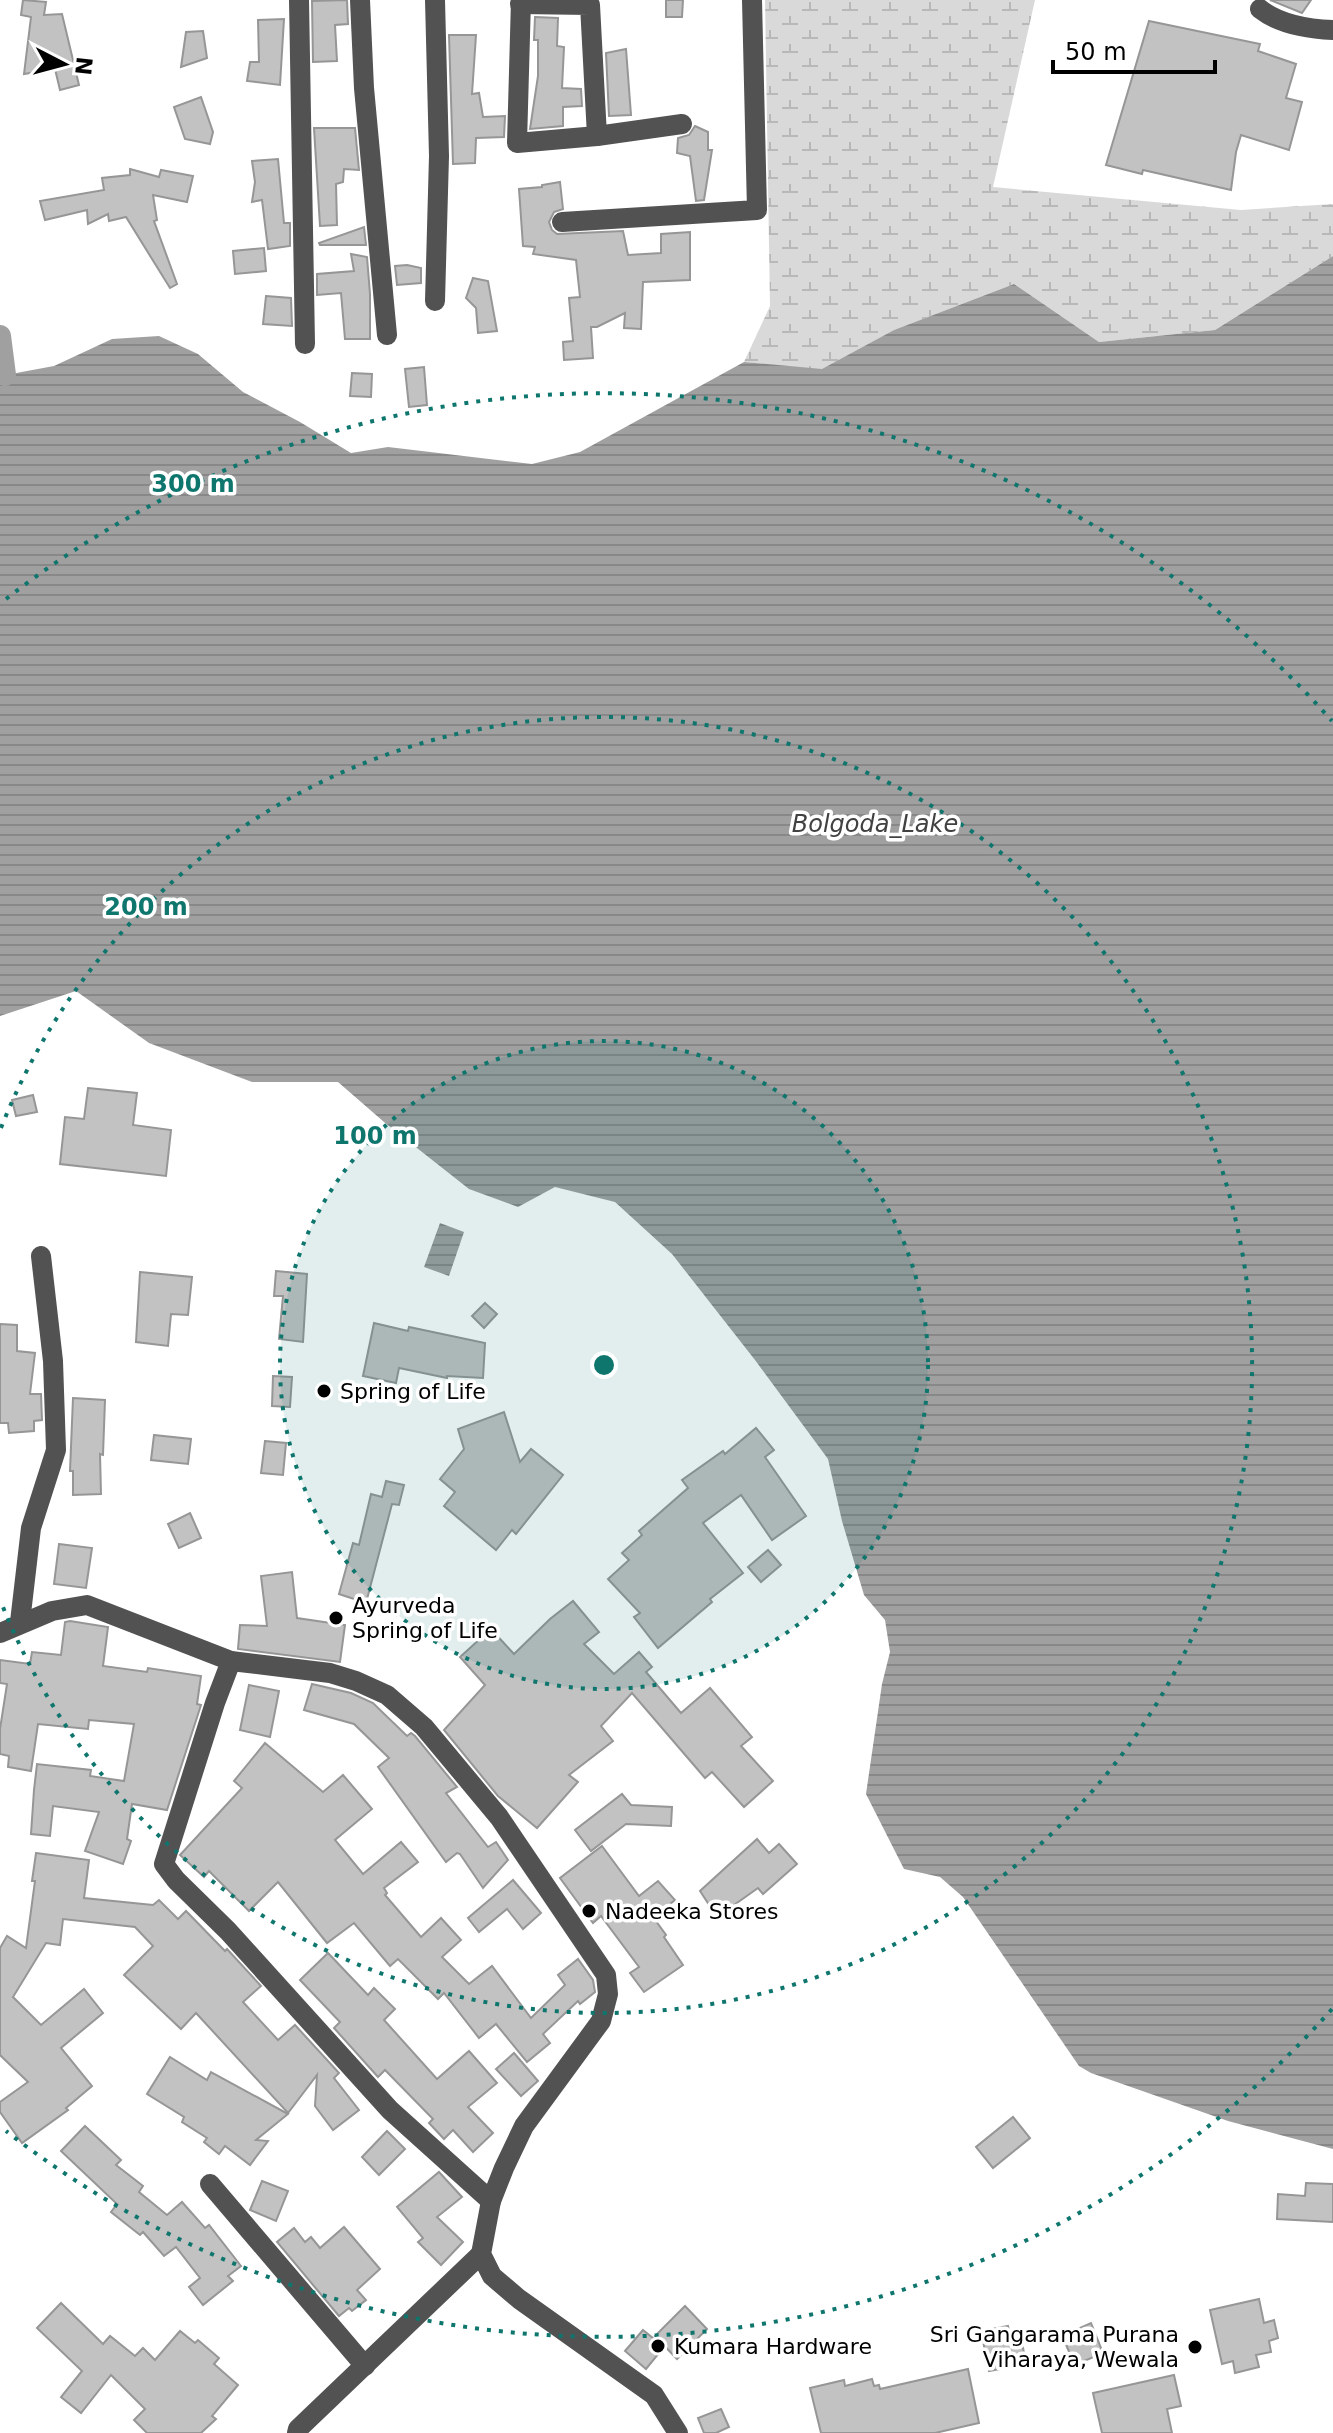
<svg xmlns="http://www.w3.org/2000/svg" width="1333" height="2433" font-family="'DejaVu Sans',sans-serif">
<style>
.wetland{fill:url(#wetland-marsh)}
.water{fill:url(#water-rules)}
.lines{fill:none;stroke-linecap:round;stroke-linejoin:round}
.canal{stroke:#a0a0a0;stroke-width:22}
.building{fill:#c2c2c2;stroke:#969696;stroke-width:2}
.minor{stroke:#525252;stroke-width:20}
.ring{fill:none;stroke:#0f766e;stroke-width:4;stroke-dasharray:4 8}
.poi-dot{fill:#000;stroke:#fff;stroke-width:3}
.labels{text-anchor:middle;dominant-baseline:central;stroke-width:7;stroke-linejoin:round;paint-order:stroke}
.poi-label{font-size:22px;fill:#000;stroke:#fff;text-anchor:start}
.water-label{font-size:24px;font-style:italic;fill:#414141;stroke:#fff}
.centre{fill:#0f766e;stroke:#fff;stroke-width:4}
.ring-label{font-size:24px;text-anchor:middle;font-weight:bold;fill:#0f766e;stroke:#fff;stroke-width:7;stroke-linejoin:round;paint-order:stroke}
</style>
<defs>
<pattern id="wetland-marsh" width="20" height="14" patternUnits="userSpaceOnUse" patternTransform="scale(2)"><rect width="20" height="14" fill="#d9d9d9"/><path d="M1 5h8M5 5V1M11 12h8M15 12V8" fill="none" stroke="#b8b8b8"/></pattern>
<pattern id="water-rules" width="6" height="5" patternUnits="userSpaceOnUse" patternTransform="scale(2)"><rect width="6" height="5" fill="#a0a0a0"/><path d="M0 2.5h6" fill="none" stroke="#888"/></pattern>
</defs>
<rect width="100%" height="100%" fill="#fff"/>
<polygon class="wetland" points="765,0 1035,0 993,187 1241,210 1333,204 1333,256 1215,330 1099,342 1014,284 894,330 822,370 744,362 770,306"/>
<g class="water">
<polygon points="1333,256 1333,2149 1228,2121 1091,2073 1079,2066 963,1897 940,1877 904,1869 866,1794 882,1684 890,1652 885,1620 864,1595 842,1521 828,1459 755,1360 672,1254 615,1202 555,1187 518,1207 469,1189 384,1122 338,1082 252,1082 149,1043 76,991 0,1016 0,376 54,366 112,339 159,336 198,354 243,392 300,422 351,453 388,447 532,464 580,452 744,362 822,369 894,330 1014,284 1099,342 1215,330"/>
<polygon points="440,1223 464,1232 449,1276 424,1267"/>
</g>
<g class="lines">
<polyline class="canal" points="0,336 5,375"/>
</g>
<g class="building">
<polygon points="23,0 46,2 44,15 62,14 79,85 60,90 55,69 24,74 31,17 21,15"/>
<polygon points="347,0 348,24 335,25 337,61 313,62 312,1"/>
<polygon points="666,0 683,0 682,17 666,17"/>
<polygon points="1270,0 1311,0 1302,13"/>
<polygon points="535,17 558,18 557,46 564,47 562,88 581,89 582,106 563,107 563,126 530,129 538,76 538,40 534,40"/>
<polygon points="284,19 280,85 247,81 250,62 259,62 258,20"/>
<polygon points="1149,21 1260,44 1258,51 1296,64 1286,98 1302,102 1289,150 1241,135 1236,152 1231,190 1143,170 1142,174 1106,165"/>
<polygon points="203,31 207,58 181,67 186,32"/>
<polygon points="449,35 476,35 472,94 479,93 483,117 505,116 504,137 476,138 475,163 453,164"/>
<polygon points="626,49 631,115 609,116 606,53"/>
<polygon points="201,97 213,132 210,144 185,139 174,107"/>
<polygon points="695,126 708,132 708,150 712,150 704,200 696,201 690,156 677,153 678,138 689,135"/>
<polygon points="314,128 355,128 359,170 344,169 343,182 336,184 337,225 320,226"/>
<polygon points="278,159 284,223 290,223 290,246 268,249 262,200 252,202 255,182 252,161"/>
<polygon points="130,169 159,177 161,170 193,176 187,202 153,195 157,220 154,221 177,284 170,288 126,217 109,221 108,214 88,224 87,210 45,220 40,201 104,190 102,178 130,175"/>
<polygon points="560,182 563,209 554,212 549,222 552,230 557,234 623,231 628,255 661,253 661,234 690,232 690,280 643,282 641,329 624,328 625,313 597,327 591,327 593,358 564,360 563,342 573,341 569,298 580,297 576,260 533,254 535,247 523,246 519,189 542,187 542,185"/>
<polygon points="364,227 366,245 320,245 319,243"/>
<polygon points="264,248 266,271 235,274 233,251"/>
<polygon points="351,254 367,257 370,294 370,339 345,339 341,293 317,295 317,274 354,271"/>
<polygon points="407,265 421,268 421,283 397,285 395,266"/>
<polygon points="473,278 488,281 497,331 478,333 476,308 466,298"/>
<polygon points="266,296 291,298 292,326 263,324"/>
<polygon points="424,367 427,405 409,407 405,369"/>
<polygon points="352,373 372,374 371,397 350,396"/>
<polygon points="88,1088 137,1093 133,1125 171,1130 166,1176 60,1164 65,1117 84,1119"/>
<polygon points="33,1095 37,1112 16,1116 12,1100"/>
<polygon points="276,1271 307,1274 303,1342 279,1339 283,1296 274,1296"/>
<polygon points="140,1272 192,1277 188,1315 171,1314 168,1346 136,1342"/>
<polygon points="485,1303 497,1314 484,1328 472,1316"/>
<polygon points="374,1323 408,1331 409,1327 485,1343 483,1378 447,1376 447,1378 399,1368 396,1383 363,1376"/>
<polygon points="0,1324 17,1325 17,1351 35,1353 30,1394 41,1394 42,1420 34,1421 34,1431 9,1433 8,1423 0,1423"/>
<polygon points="273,1376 292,1377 290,1407 272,1406"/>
<polygon points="73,1398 105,1400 103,1455 100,1454 101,1494 73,1495 73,1471 70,1471"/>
<polygon points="504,1412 520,1462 531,1449 563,1475 516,1534 512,1530 496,1550 444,1506 455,1492 440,1479 464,1449 458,1429"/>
<polygon points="756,1428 774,1450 765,1457 806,1516 772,1540 741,1495 703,1523 743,1573 710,1599 712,1602 658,1648 634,1617 640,1613 608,1579 629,1560 622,1553 642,1535 639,1531 688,1488 682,1480 723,1451 725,1454"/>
<polygon points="154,1435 191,1439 188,1464 151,1460"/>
<polygon points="265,1441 286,1443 283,1475 261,1473"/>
<polygon points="386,1481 404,1485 399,1505 392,1504 366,1603 339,1594 353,1543 359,1545 371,1494 382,1497"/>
<polygon points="190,1513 201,1538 179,1548 168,1524"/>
<polygon points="59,1544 92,1548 86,1588 54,1584"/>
<polygon points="768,1550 781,1565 761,1582 748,1567"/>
<polygon points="292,1572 297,1618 345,1625 340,1662 238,1649 240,1625 267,1626 261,1576"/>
<polygon points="573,1601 599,1632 584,1644 614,1674 639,1652 652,1667 646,1672 681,1713 710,1688 752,1737 741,1746 773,1781 744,1807 712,1772 705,1778 632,1693 601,1726 613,1741 569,1775 578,1782 537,1828 498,1796 444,1730 485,1685 460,1657 491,1629 514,1654 550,1619"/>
<polygon points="70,1621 108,1627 103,1666 147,1672 148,1668 201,1676 197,1704 201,1705 167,1810 132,1804 127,1839 131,1841 123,1864 85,1851 99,1812 53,1806 50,1836 31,1834 34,1790 37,1764 91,1770 90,1776 124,1781 134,1724 89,1720 88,1729 38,1724 31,1771 8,1767 9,1756 0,1754 0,1729 7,1684 0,1683 0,1660 30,1664 32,1652 61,1655 65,1622"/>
<polygon points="312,1684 351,1693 373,1703 407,1736 411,1733 415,1736 457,1787 446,1793 488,1847 496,1842 508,1860 483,1888 460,1854 457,1853 446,1862 378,1767 389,1758 354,1724 304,1710"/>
<polygon points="249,1685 279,1691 270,1737 240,1730"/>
<polygon points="265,1743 323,1792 343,1775 372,1809 335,1840 363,1874 401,1842 418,1862 384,1888 387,1893 385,1895 421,1937 441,1918 461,1940 442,1957 469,1984 492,1966 531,2018 565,1985 558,1975 578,1959 593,1980 595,1992 580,2004 578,2001 543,2034 550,2043 527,2062 496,2024 479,2038 444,1993 438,1999 398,1959 390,1966 354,1923 327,1943 278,1882 249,1911 209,1871 204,1877 180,1855 242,1788 234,1781"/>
<polygon points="622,1794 631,1805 672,1807 671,1826 626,1824 591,1851 575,1830"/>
<polygon points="757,1839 769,1853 779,1844 797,1864 763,1894 758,1888 717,1917 700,1891"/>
<polygon points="602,1846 639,1896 658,1881 675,1900 653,1917 666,1935 664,1937 683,1965 644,1992 630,1973 639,1967 601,1916 593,1923 560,1878"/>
<polygon points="36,1853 89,1860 84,1898 153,1905 159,1900 178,1919 186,1911 225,1951 227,1949 261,1986 243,2002 278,2040 295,2025 339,2073 334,2078 359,2110 333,2130 315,2106 317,2075 288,2113 196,2013 181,2029 124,1975 153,1946 135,1927 63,1919 60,1945 46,1943 13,1997 41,2025 84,1989 103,2013 61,2048 92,2086 66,2108 68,2110 22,2143 0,2112 0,2102 28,2082 0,2055 0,1948 7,1936 26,1948 35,1881 32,1881"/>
<polygon points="513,1880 541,1913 523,1929 507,1909 479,1932 468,1918"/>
<polygon points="328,1953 368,1995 374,1988 395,2009 384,2020 437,2079 469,2051 497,2083 468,2107 493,2133 473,2152 453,2130 444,2139 429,2123 433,2119 385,2070 378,2077 334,2028 340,2022 300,1980"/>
<polygon points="514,2053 538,2081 521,2096 496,2069"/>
<polygon points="170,2057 207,2080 211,2072 288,2114 256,2140 268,2141 250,2165 225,2146 219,2154 204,2142 207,2138 182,2122 184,2117 147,2094"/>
<polygon points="1013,2117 1030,2138 993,2168 976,2147"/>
<polygon points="85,2126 121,2160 116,2165 143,2186 139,2192 167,2215 182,2202 205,2228 209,2225 241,2266 228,2276 233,2281 203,2305 189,2287 200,2278 176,2247 164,2256 143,2232 140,2235 111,2212 117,2204 61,2151"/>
<polygon points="387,2131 405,2149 379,2175 362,2157"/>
<polygon points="439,2172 462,2197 437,2217 463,2242 441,2265 418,2242 423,2238 397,2207"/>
<polygon points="262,2181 288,2191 276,2221 250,2210"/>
<polygon points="1306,2183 1333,2184 1333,2222 1277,2219 1278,2194 1305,2196"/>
<polygon points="344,2227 380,2269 357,2290 366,2300 352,2311 349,2308 339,2316 277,2242 294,2228 305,2242 311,2237 320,2248"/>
<polygon points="1259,2299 1264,2323 1274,2320 1278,2338 1269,2341 1271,2352 1256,2355 1259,2367 1235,2373 1233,2361 1222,2364 1210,2310"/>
<polygon points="61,2303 103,2344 110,2336 135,2356 143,2348 155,2360 180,2331 195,2343 198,2340 219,2358 214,2364 238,2385 212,2416 216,2419 201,2433 147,2433 134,2420 145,2409 111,2375 81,2413 61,2397 82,2371 37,2328"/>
<polygon points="685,2306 707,2329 677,2359 655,2336"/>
<polygon points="1091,2323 1103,2353 1075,2365 1062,2336"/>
<polygon points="1008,2326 1011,2339 1021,2337 1024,2353 1014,2355 1016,2366 989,2371 981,2331"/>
<polygon points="643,2330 664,2347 646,2369 625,2351"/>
<polygon points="968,2369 979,2423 935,2433 821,2433 810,2388 844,2380 845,2386 872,2379 874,2386 879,2385 880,2389"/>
<polygon points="1174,2375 1181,2406 1167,2409 1172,2433 1102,2433 1093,2393"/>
<polygon points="721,2409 729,2427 716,2433 704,2433 698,2418"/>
</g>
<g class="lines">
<g class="minor">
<polyline points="299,0 305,344"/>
<polyline points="360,0 364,88 387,335"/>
<polyline points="521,0 517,143 597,136 682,124"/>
<polyline points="520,4 590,5 597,136"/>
<path d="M 1260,9 C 1279,24 1309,29 1333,30"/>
<polyline points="562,222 757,210 752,0"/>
<polyline points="435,301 439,156 435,0"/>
<polyline points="20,1622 31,1528 56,1450 53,1361 41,1256"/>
<polyline points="0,1633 52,1611 87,1605 231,1661 330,1673 356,1681 387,1695 424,1727 499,1817 606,1975 608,1994 601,2021 524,2126 504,2168 491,2201 481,2254 492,2276 519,2299 654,2395 678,2433"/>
<polyline points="231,1661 215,1703 164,1864 176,1880 228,1931 390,2110 491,2201"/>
<polyline points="210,2184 365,2366"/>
<polyline points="297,2433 298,2429 481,2254"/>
</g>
</g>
<circle cx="604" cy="1365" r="324" fill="#0f766e" fill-opacity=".12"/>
<g class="ring">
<circle cx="604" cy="1365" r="324"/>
<path d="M1 1128A648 648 0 1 1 1 1602"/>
<path d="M1332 2009A972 972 0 0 1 6 2131M6 599A972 972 0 0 1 1332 721"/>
</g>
<g class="poi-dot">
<circle cx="324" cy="1391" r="8"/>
<circle cx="336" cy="1618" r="8"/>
<circle cx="589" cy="1911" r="8"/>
<circle cx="658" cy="2346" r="8"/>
<circle cx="1195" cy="2347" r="8"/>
</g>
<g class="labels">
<g class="poi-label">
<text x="340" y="1391">Spring of Life</text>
<text x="352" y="1605">Ayurveda<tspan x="352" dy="25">Spring of Life</tspan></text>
<text x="605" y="1911">Nadeeka Stores</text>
<text x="1179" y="2334" text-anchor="end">Sri Gangarama Purana<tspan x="1179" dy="25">Viharaya, Wewala</tspan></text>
<text x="674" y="2346">Kumara Hardware</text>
</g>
<g class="water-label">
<text x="875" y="824">Bolgoda_Lake</text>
</g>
</g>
<circle cx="604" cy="1365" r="12" class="centre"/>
<g class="ring-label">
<text x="193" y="492">300 m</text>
<text x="146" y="915">200 m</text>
<text x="375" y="1144">100 m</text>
</g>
<g transform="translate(64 64) rotate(96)" stroke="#ffffff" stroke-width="6" paint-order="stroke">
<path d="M0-6L14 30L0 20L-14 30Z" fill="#000000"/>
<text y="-12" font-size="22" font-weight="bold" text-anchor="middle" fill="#000000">N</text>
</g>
<path d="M1053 60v12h162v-12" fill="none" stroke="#000000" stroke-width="4"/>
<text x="1065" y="60" font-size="24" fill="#000000" stroke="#ffffff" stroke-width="6" paint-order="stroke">50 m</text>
</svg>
